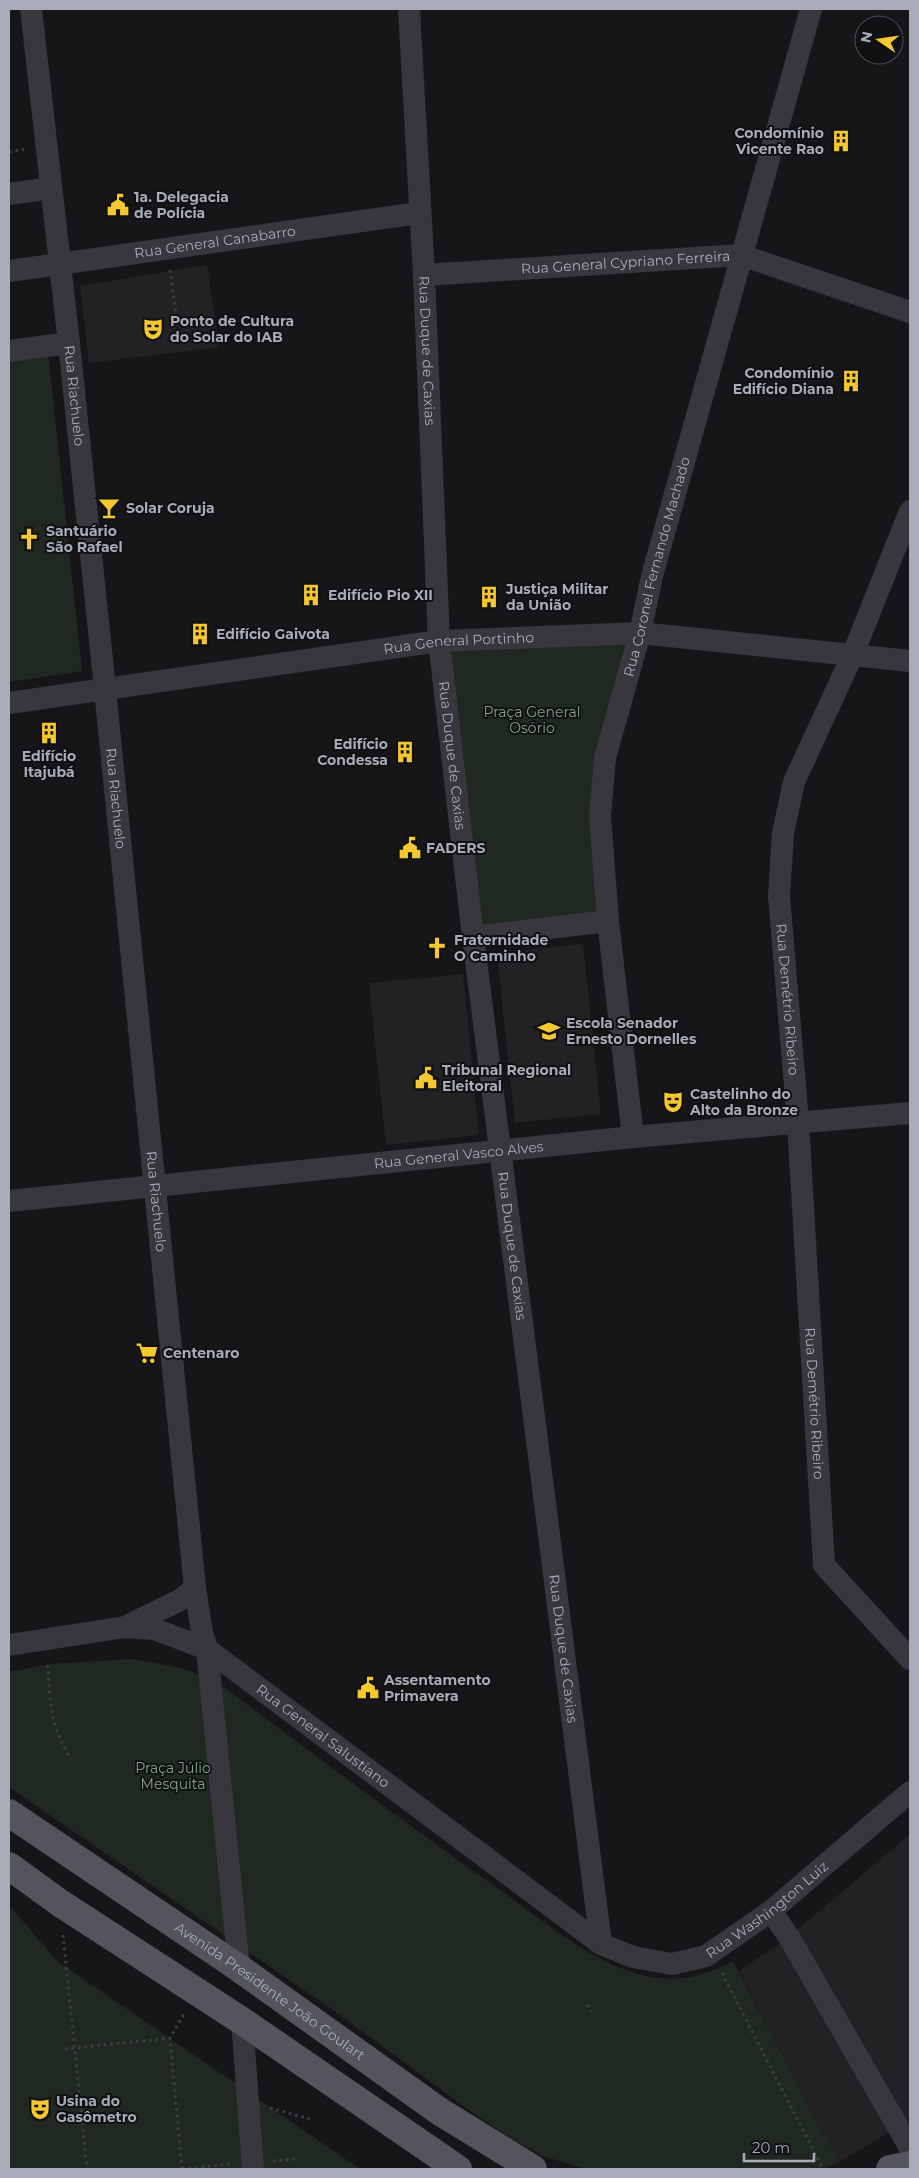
<svg xmlns="http://www.w3.org/2000/svg" width="919" height="2178" font-family="Montserrat,sans-serif">
<style>
.built{fill:#222225}
.green{fill:#202822}
.lines{fill:none;stroke-linecap:round;stroke-linejoin:round}
.path{stroke:#3d3e44;stroke-width:3;stroke-dasharray:2.5 4;stroke-linecap:butt}
.minor{stroke:#37373d;stroke-width:22}
.major{stroke:#53545c;stroke-width:28}
.labels{text-anchor:middle;dominant-baseline:central;stroke-width:4;stroke-linejoin:round;paint-order:stroke}
.poi-label{font-size:14px;font-weight:bold;fill:#a8abb8;stroke:#111113;text-anchor:start}
.street-label{font-size:14px;fill:#a8abb8;stroke:#111113}
.park-label{font-size:14px;fill:#7ea484;stroke:#111113}
</style>
<rect width="100%" height="100%" fill="#161618"/>
<g class="built">
<polygon points="207,265 219,347 89,363 80,286"/>
<polygon points="583,944 601,1114 515,1123 497,953"/>
<polygon points="463,974 479,1135 386,1145 369,983"/>
<polygon points="910,1834 910,2120 839,2162 739,1971 789,1937"/>
</g>
<g class="green">
<polygon points="48,353 82,671 9,682 9,358"/>
<polygon points="627,642 600,913 482,929 450,648"/>
<path d="M 132,1659 L 172,1666 L 210,1677 C 306,1748 402,1821 500,1890 C 545,1922 591,1963 646,1976 C 677,1983 706,1976 733,1961 L 839,2162 L 823,2169 L 585,2169 L 543,2156 L 512,2139 L 480,2118 L 333,2010 L 9,1787 L 9,1672 L 51,1664 Z"/>
<polygon points="9,1905 57,1961 360,2169 9,2169"/>
</g>
<g class="lines">
<g class="path">
<polyline points="9,152 25,149"/>
<polyline points="170,270 176,316"/>
<path d="M 48,1665 C 50,1702 50,1726 71,1759"/>
<polyline points="63,1935 87,2169"/>
<polyline points="722,1973 823,2169"/>
<polyline points="587,2005 591,2012"/>
<polyline points="65,2049 170,2038"/>
<polyline points="270,2108 314,2120"/>
<polyline points="273,2161 295,2159"/>
<polyline points="182,2169 170,2038 184,2014"/>
<polyline points="182,2169 230,2164"/>
</g>
<g class="minor">
<path id="s1" d="M 31,9 L 69,343 L 105,689 L 195,1588 L 202,1632 L 207,1649 L 239,1968"/>
<path id="s2" d="M 409,9 L 424,275 L 439,641 L 473,937 L 601,1944"/>
<polyline points="9,194 51,188"/>
<path id="s3" d="M 9,271 L 419,213"/>
<path id="s4" d="M 424,275 L 741,255 L 910,312"/>
<polyline points="9,351 69,343"/>
<path id="s5" d="M 910,511 L 853,654 L 794,782 L 783,833 L 779,896 L 798,1122 L 824,1565 L 910,1659"/>
<path id="s6" d="M 9,703 L 439,641 L 640,633 L 910,661"/>
<polyline points="473,937 608,921"/>
<path id="s7" d="M 633,1137 L 608,921 L 600,816 L 605,758 L 640,633 L 652,576 L 811,9"/>
<path id="s8" d="M 9,1201 L 633,1137 L 910,1113"/>
<polyline points="129,1625 180,1600 195,1588"/>
<path id="s9" d="M 9,1645 L 125,1627 L 154,1629 L 207,1649 L 601,1944 L 633,1957 L 672,1964 L 706,1956 L 771,1911 L 910,1792"/>
<polyline points="771,1911 789,1937 910,2148"/>
<polyline points="242,2021 253,2169"/>
</g>
<g class="major">
<path id="s10" d="M 9,1813 L 239,1968 L 439,2111 L 533,2169"/>
<polyline points="9,1866 60,1903 242,2021 458,2169"/>
<polyline points="890,2169 910,2165"/>
</g>
</g>
<defs>
<g id="building-bare" transform="scale(1.725)"><path d="M-4-6H4V6H1V3H-1V6H-4ZM-2.5-4.3h1.7v1.8h-1.7ZM.8-4.3h1.7v1.8H.8ZM-2.5-1h1.7V.8h-1.7ZM.8-1h1.7V.8H.8Z" fill="#f6c830" stroke="#111113" stroke-width="2.5" paint-order="stroke"/></g>
<g id="civic-bare" transform="scale(1.725)"><path d="M-.6-6.5H3V-4.5H.6V-3L4-1V1h2V6H-6V1h2V-1L-.6-3ZM-1.2 2.5V6h2.4V2.5Z" fill="#f6c830" stroke="#111113" stroke-width="2.5" paint-order="stroke"/></g>
<g id="theatre-bare" transform="scale(1.725)"><path d="M-5-5.5Q0-4 5-5.5V0Q5 5 0 6Q-5 5-5 0ZM-3.3-2.5H-1v1.5H-3.3ZM1-2.5H3.3v1.5H1ZM-2.8 1Q0 5.5 2.8 1Z" fill="#f6c830" stroke="#111113" stroke-width="2.5" paint-order="stroke"/></g>
<g id="bar-bare" transform="scale(1.725)"><path d="M-6-5H6L.8 .8V4.5H3.5V6h-7V4.5H-.8V.8Z" fill="#f6c830" stroke="#111113" stroke-width="2.5" paint-order="stroke"/></g>
<g id="church-bare" transform="scale(1.725)"><path d="M-1.2-6h2.4v3.5h3.3v2.4h-3.3V6h-2.4V-.1h-3.3v-2.4h3.3Z" fill="#f6c830" stroke="#111113" stroke-width="2.5" paint-order="stroke"/></g>
<g id="school-bare" transform="scale(1.725)"><path d="M0-5L7-2L0 1L-7-2ZM-4 1L0 2.5L4 1V4Q0 6-4 4Z" fill="#f6c830" stroke="#111113" stroke-width="2.5" paint-order="stroke"/></g>
<g id="supermarket-bare" transform="scale(1.725)"><path d="M-6-5.5h2.5l.6 2H6L4.5 2H-2.5L-4.4-4H-6ZM-1.5 3.2a1.3 1.3 0 1 0 .1 0ZM3 3.2a1.3 1.3 0 1 0 .1 0Z" fill="#f6c830" stroke="#111113" stroke-width="2.5" paint-order="stroke"/></g>
</defs>
<g fill-rule="evenodd">
<use href="#building-bare" x="841" y="141"/>
<use href="#civic-bare" x="118" y="205"/>
<use href="#theatre-bare" x="153" y="329"/>
<use href="#building-bare" x="851" y="381"/>
<use href="#bar-bare" x="109" y="508"/>
<use href="#church-bare" x="29" y="539"/>
<use href="#building-bare" x="311" y="595"/>
<use href="#building-bare" x="489" y="597"/>
<use href="#building-bare" x="200" y="634"/>
<use href="#building-bare" x="49" y="733"/>
<use href="#building-bare" x="405" y="752"/>
<use href="#civic-bare" x="410" y="848"/>
<use href="#church-bare" x="437" y="948"/>
<use href="#school-bare" x="549" y="1031"/>
<use href="#civic-bare" x="426" y="1078"/>
<use href="#theatre-bare" x="673" y="1102"/>
<use href="#supermarket-bare" x="147" y="1353"/>
<use href="#civic-bare" x="368" y="1688"/>
<use href="#theatre-bare" x="40" y="2109"/>
</g>
<g class="labels">
<g class="poi-label">
<text x="824" y="133" text-anchor="end">Condomínio<tspan x="824" dy="16">Vicente Rao</tspan></text>
<text x="134" y="197">1a. Delegacia<tspan x="134" dy="16">de Polícia</tspan></text>
<text x="170" y="321">Ponto de Cultura<tspan x="170" dy="16">do Solar do IAB</tspan></text>
<text x="834" y="373" text-anchor="end">Condomínio<tspan x="834" dy="16">Edifício Diana</tspan></text>
<text x="126" y="508">Solar Coruja</text>
<text x="46" y="531">Santuário<tspan x="46" dy="16">São Rafael</tspan></text>
<text x="506" y="589">Justiça Militar<tspan x="506" dy="16">da União</tspan></text>
<text x="328" y="595">Edifício Pio XII</text>
<text x="216" y="634">Edifício Gaivota</text>
<text x="388" y="744" text-anchor="end">Edifício<tspan x="388" dy="16">Condessa</tspan></text>
<text x="49" y="756" text-anchor="middle">Edifício<tspan x="49" dy="16">Itajubá</tspan></text>
<text x="426" y="848">FADERS</text>
<text x="454" y="940">Fraternidade<tspan x="454" dy="16">O Caminho</tspan></text>
<text x="566" y="1023">Escola Senador<tspan x="566" dy="16">Ernesto Dornelles</tspan></text>
<text x="442" y="1070">Tribunal Regional<tspan x="442" dy="16">Eleitoral</tspan></text>
<text x="690" y="1094">Castelinho do<tspan x="690" dy="16">Alto da Bronze</tspan></text>
<text x="163" y="1353">Centenaro</text>
<text x="384" y="1680">Assentamento<tspan x="384" dy="16">Primavera</tspan></text>
<text x="56" y="2101">Usina do<tspan x="56" dy="16">Gasômetro</tspan></text>
</g>
<g class="street-label">
<text stroke="none"><textPath href="#s3" startOffset="208">Rua General Canabarro</textPath></text>
<text stroke="none"><textPath href="#s4" startOffset="202">Rua General Cypriano Ferreira</textPath></text>
<text stroke="none"><textPath href="#s2" startOffset="342">Rua Duque de Caxias</textPath></text>
<text stroke="none"><textPath href="#s1" startOffset="389">Rua Riachuelo</textPath></text>
<text stroke="none"><textPath href="#s7" startOffset="579">Rua Coronel Fernando Machado</textPath></text>
<text stroke="none"><textPath href="#s6" startOffset="454">Rua General Portinho</textPath></text>
<text stroke="none"><textPath href="#s2" startOffset="748">Rua Duque de Caxias</textPath></text>
<text stroke="none"><textPath href="#s1" startOffset="794">Rua Riachuelo</textPath></text>
<text stroke="none"><textPath href="#s5" startOffset="514">Rua Demétrio Ribeiro</textPath></text>
<text stroke="none"><textPath href="#s8" startOffset="452">Rua General Vasco Alves</textPath></text>
<text stroke="none"><textPath href="#s1" startOffset="1199">Rua Riachuelo</textPath></text>
<text stroke="none"><textPath href="#s2" startOffset="1242">Rua Duque de Caxias</textPath></text>
<text stroke="none"><textPath href="#s5" startOffset="919">Rua Demétrio Ribeiro</textPath></text>
<text stroke="none"><textPath href="#s2" startOffset="1648">Rua Duque de Caxias</textPath></text>
<text stroke="none"><textPath href="#s9" startOffset="348">Rua General Salustiano</textPath></text>
<text stroke="none"><textPath href="#s9" startOffset="881">Rua Washington Luiz</textPath></text>
<text stroke="none"><textPath href="#s10" startOffset="316">Avenida Presidente João Goulart</textPath></text>
</g>
<g class="park-label">
<text x="532" y="712">Praça General<tspan x="532" dy="16">Osório</tspan></text>
<text x="173" y="1768">Praça Júlio<tspan x="173" dy="16">Mesquita</tspan></text>
</g>
</g>
<rect width="919" height="2178" fill="none" stroke="#a8abb8" stroke-width="20"/>
<g transform="translate(879 40) rotate(283)"><circle r="24" fill="#111113" stroke="#4d4f55"/>
<path d="M0-4L9 19L0 12L-9 19Z" fill="#f6c830"/>
<text y="-8" font-size="14" font-weight="bold" text-anchor="middle" fill="#a8abb8">N</text>
</g>
<path d="M744 2153v8h70v-8" fill="none" stroke="#a8abb8" stroke-width="2.5"/>
<text x="752" y="2153" font-size="15" fill="#a8abb8" stroke="#111113" stroke-width="4" paint-order="stroke">20 m</text>
</svg>
